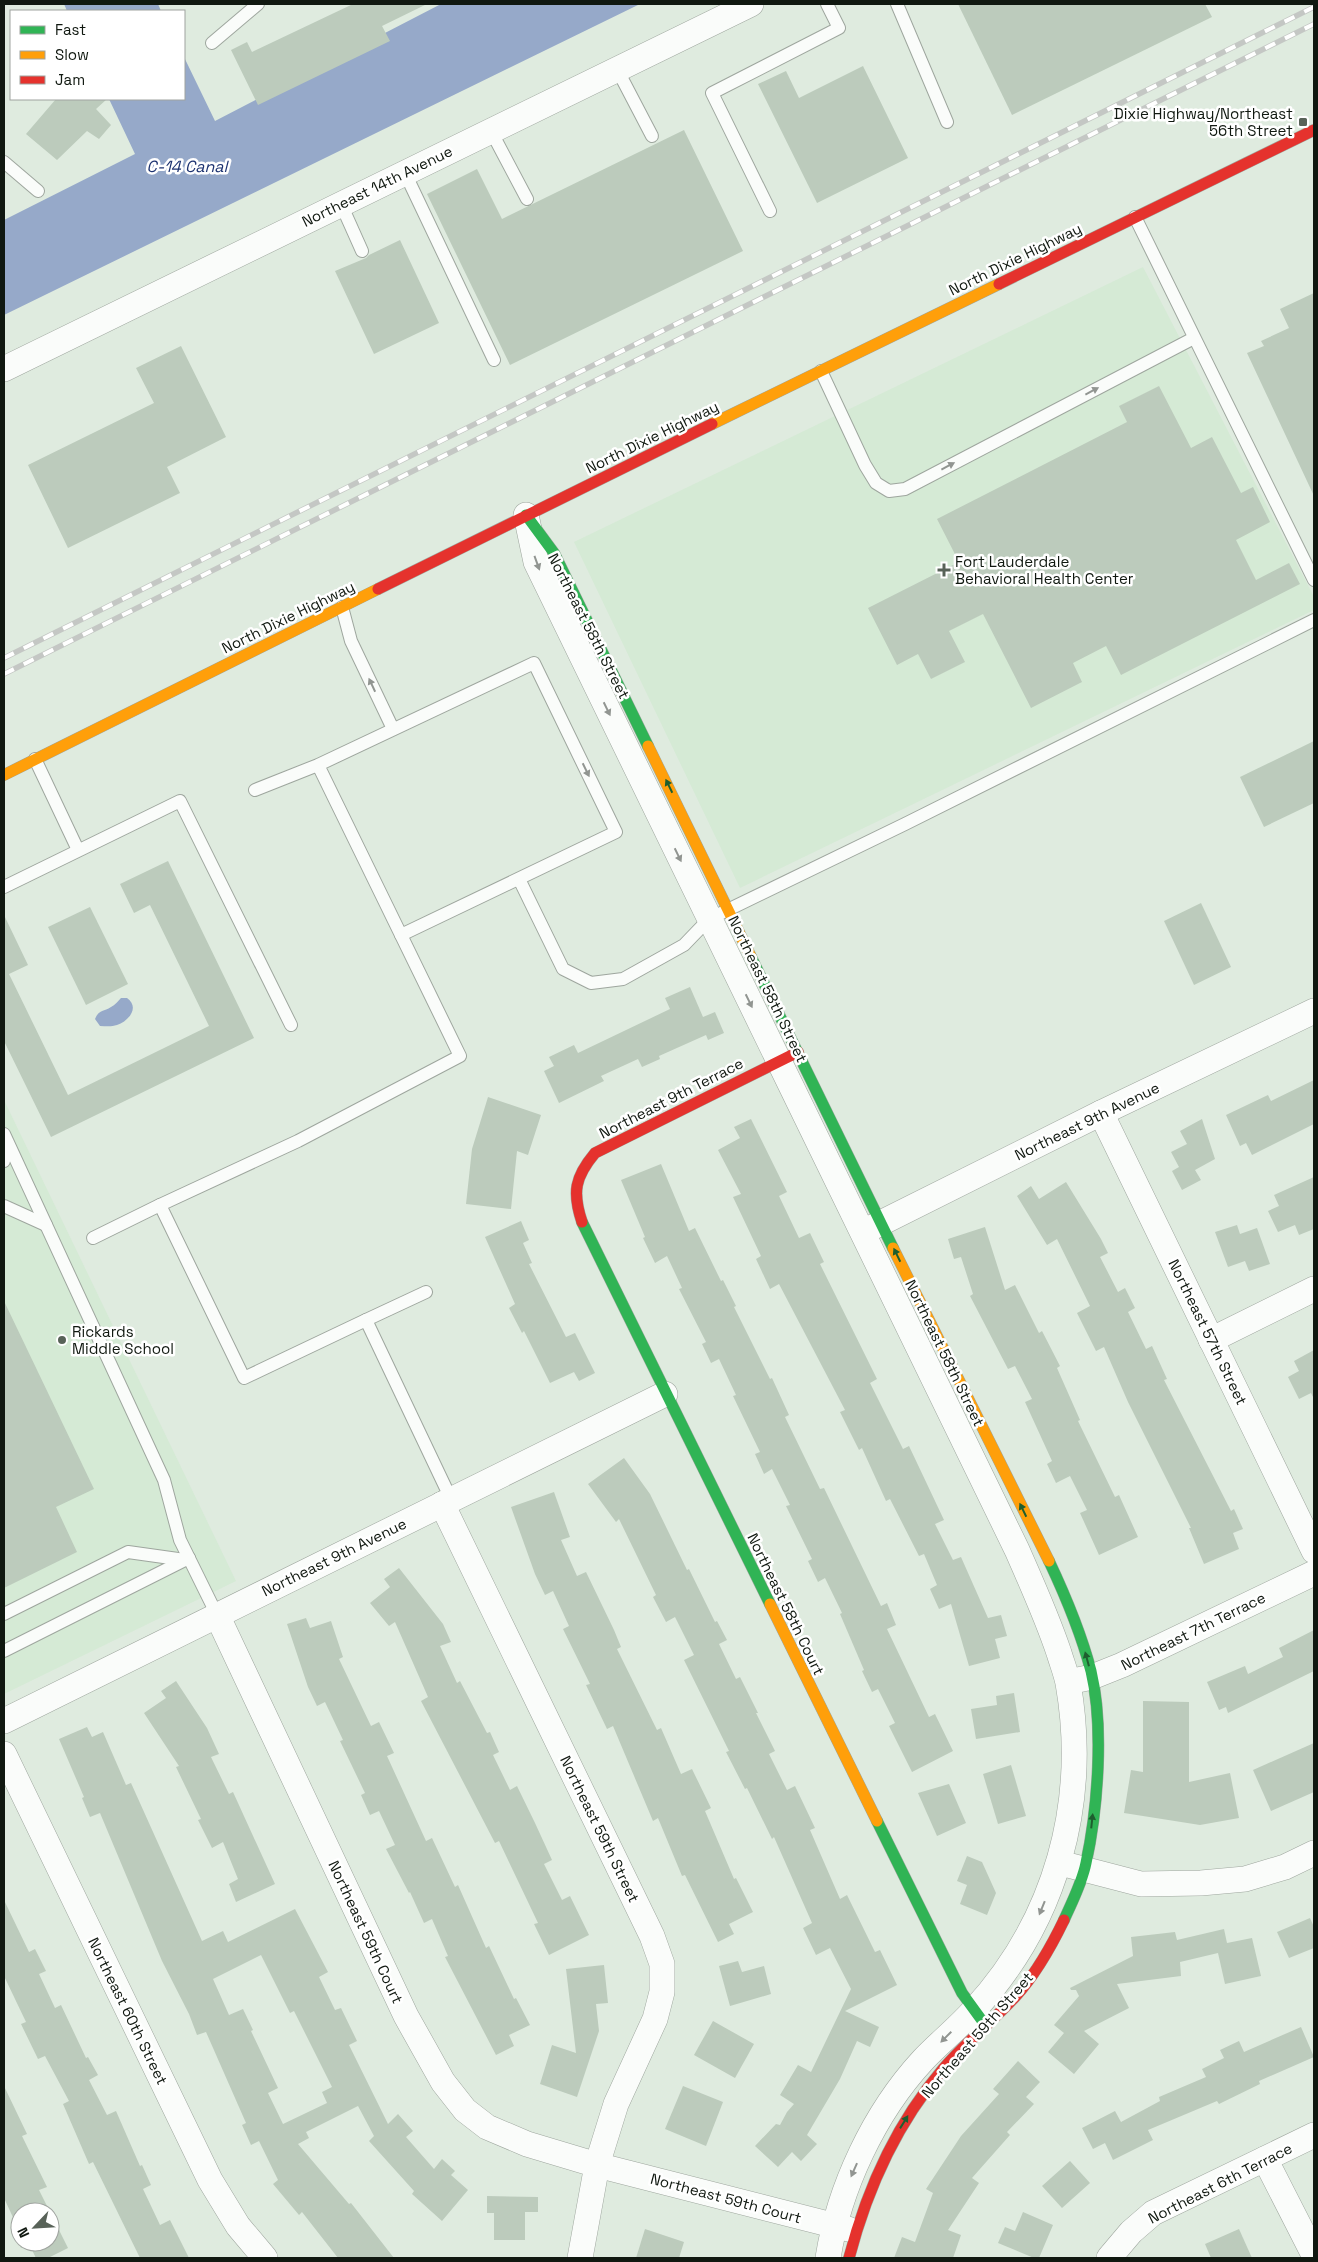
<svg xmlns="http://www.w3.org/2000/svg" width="1318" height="2262" font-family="'Space Grotesk',sans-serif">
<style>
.built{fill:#d5ead5}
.water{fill:#96a9c9}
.building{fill:#bccbbc;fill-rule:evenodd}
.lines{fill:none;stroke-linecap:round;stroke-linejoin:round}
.lane-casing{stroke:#9ea69e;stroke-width:14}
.street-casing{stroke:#9ea69e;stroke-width:26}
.fast-casing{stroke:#9ea69e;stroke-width:12}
.slow-casing{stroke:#9ea69e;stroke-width:12}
.jam-casing{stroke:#9ea69e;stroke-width:12}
.lane{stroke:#fafcfa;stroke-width:12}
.street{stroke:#fafcfa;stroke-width:25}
.fast{stroke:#30b455;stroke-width:11}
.slow{stroke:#ff9f0a;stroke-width:11}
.jam{stroke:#e5322d;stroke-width:11}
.rail-casing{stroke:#c4c7c4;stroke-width:5.5}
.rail{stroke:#fff;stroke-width:4;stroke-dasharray:11;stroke-linecap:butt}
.oneway{fill:#919591}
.oneway2{fill:#1e5e2f}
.poi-dot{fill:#586258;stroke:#fff;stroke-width:2}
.labels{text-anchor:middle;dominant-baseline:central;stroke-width:5;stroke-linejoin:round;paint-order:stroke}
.poi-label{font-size:15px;fill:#101810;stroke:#fff;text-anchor:start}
.street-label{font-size:15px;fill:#101810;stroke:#fff}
.water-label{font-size:16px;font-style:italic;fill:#1c3270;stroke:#fff}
</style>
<rect width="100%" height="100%" fill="#dfebdf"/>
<g class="built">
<polygon points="1143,267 1314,597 1314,610 740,888 574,542"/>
<polygon points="4,1100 236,1581 4,1694"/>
</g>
<g class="water">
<polygon points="64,4 158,4 161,11 67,11"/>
<polygon points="441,4 640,4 4,315 4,220 135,154 109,99 184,99 184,57 215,121"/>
<path d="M 121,998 L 127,998 C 140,1007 129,1021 117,1025 C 111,1027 106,1026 100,1026 L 95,1019 C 99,1009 104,1012 111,1007 C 115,1005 118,1001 121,998 Z"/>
</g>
<g class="building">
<polygon points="353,4 427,4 382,26 390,41 258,105 231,50 247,42 252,52"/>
<polygon points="958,4 1205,4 1212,17 1012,115"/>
<polygon points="863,66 908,158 817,203 758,84 786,71 799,98"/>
<polygon points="56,99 107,99 96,109 111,125 99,139 87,131 57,160 26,134"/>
<polygon points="684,130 743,251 510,365 427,194 477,169 502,219"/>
<polygon points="400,240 439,323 374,354 335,271 366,258 369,255"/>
<polygon points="1314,293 1314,496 1247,353 1264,346 1261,341 1289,328 1280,309"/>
<polygon points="181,346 226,437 167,467 180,493 68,548 28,465 154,403 136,368"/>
<polygon points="1159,386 1191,448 1212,437 1241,493 1253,487 1270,522 1236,540 1256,580 1289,563 1300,584 1121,675 1106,646 1073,663 1082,682 1031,708 983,614 949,631 965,662 931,679 918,654 897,665 868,608 959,562 937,519 1127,422 1119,406"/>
<polygon points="1314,741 1314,803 1264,827 1240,777"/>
<polygon points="168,861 254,1038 51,1137 4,1041 4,915 28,965 9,974 68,1095 209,1026 150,905 134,913 120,884"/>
<polygon points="1201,903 1231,967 1194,985 1164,921"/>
<polygon points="90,907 128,984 86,1005 48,927"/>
<polygon points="690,987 703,1017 715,1012 724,1033 708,1040 706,1035 659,1056 660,1059 642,1067 638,1059 601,1076 604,1081 559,1103 544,1071 554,1066 549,1057 574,1045 578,1053 670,1009 665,998"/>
<polygon points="1314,1080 1314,1124 1252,1155 1246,1143 1240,1146 1226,1115 1268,1095 1271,1101"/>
<polygon points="488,1097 541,1115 528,1155 517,1151 511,1209 466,1204 472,1149"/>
<polygon points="751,1119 787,1192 779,1196 799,1238 810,1233 824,1262 820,1264 877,1379 870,1383 903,1449 909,1446 944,1520 935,1524 953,1560 961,1557 988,1618 1001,1615 1007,1636 995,1639 1000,1658 969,1666 951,1604 939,1609 930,1589 937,1585 924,1554 919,1556 890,1499 886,1501 862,1448 859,1450 840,1412 845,1410 779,1284 770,1289 756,1259 761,1256 733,1197 741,1194 718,1150 740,1138 734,1127"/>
<polygon points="1202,1119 1215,1159 1195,1170 1201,1180 1182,1190 1172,1171 1179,1167 1171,1152 1187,1144 1180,1131"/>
<polygon points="661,1164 689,1231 695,1228 721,1281 723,1280 736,1306 734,1307 770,1379 772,1378 789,1415 785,1417 820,1489 824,1488 881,1606 887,1603 896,1625 887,1629 929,1717 935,1714 953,1751 912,1772 889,1726 895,1723 878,1689 872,1692 862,1671 864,1670 840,1614 842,1613 825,1578 818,1582 808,1561 812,1559 786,1506 790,1505 772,1469 764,1474 755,1454 760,1452 733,1396 736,1395 719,1359 711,1363 702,1344 706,1342 679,1289 682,1288 667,1256 655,1263 643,1238 645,1237 621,1180"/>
<polygon points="1314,1177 1314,1229 1299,1235 1295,1225 1278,1232 1268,1211 1279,1206 1274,1195"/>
<polygon points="1066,1182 1101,1239 1108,1253 1100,1257 1118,1292 1125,1288 1135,1308 1128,1312 1146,1349 1152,1346 1167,1379 1164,1380 1231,1511 1234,1509 1243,1529 1233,1533 1239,1549 1204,1564 1189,1528 1191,1528 1128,1402 1104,1347 1096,1351 1077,1313 1090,1306 1057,1239 1047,1245 1017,1196 1031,1186 1039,1199"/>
<polygon points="521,1221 529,1240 523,1243 532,1263 529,1264 566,1337 575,1333 595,1373 579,1381 574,1372 550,1383 524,1331 522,1333 509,1308 515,1304 485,1237"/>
<polygon points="1237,1225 1240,1234 1257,1228 1270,1264 1249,1271 1245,1261 1228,1267 1215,1232"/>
<polygon points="985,1227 1005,1290 1015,1285 1039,1333 1042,1331 1060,1366 1057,1368 1080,1420 1078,1421 1115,1497 1119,1495 1138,1537 1099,1555 1080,1513 1087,1510 1070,1476 1056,1483 1047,1464 1052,1461 1025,1402 1032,1399 1015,1366 1008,1369 970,1296 973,1294 961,1257 954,1259 948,1239"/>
<polygon points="4,1301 94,1489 56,1507 77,1552 4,1588"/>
<polygon points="1314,1350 1314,1399 1311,1393 1299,1399 1288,1377 1299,1371 1294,1361"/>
<polygon points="624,1458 650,1494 687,1570 689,1569 715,1622 717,1621 727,1640 719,1644 736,1679 740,1677 758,1713 756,1713 775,1751 769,1754 787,1790 795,1786 815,1828 810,1830 840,1899 847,1895 875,1952 880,1950 897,1985 845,2011 879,2027 870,2047 857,2041 840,2079 807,2135 817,2144 801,2161 792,2152 778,2167 755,2146 776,2124 780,2125 787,2112 794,2104 780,2095 798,2065 811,2072 851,1989 830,1948 816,1955 803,1928 812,1923 774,1837 772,1839 747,1788 745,1789 726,1752 729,1751 684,1660 694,1655 675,1617 666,1622 653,1597 656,1595 619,1519 616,1522 588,1484"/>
<polygon points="554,1492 570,1537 561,1540 577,1576 586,1572 614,1630 621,1647 617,1649 657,1730 661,1728 681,1774 692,1769 711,1808 705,1811 734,1879 736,1878 753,1912 729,1924 734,1934 718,1942 685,1875 682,1876 658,1818 653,1821 613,1726 607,1729 586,1685 590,1684 563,1629 569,1626 553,1591 545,1595 535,1574 511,1507"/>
<polygon points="399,1568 443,1624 451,1642 440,1646 457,1683 460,1681 487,1733 490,1732 499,1752 493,1755 510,1790 517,1786 535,1823 552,1860 544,1864 562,1900 570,1896 589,1935 549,1955 534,1924 538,1923 499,1841 495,1843 421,1701 428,1697 395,1622 389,1626 370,1603 390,1587 384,1579"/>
<polygon points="306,1618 310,1628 331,1621 343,1657 339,1659 371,1726 379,1722 394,1753 387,1756 426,1841 432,1838 455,1887 458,1885 486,1948 489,1946 514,1999 516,1998 530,2025 509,2035 514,2046 496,2055 445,1957 448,1956 432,1919 424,1923 410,1892 409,1893 386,1849 395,1845 379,1811 370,1815 361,1795 365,1793 340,1741 343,1740 325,1702 317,1706 308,1687 287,1624"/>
<polygon points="1314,1630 1314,1671 1228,1713 1226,1707 1219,1710 1207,1682 1245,1666 1248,1674 1283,1657 1279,1648"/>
<polygon points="176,1681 207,1728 219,1754 211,1757 229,1794 233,1792 275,1884 236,1902 229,1884 238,1879 223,1842 212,1848 198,1820 201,1819 176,1767 179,1766 144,1713 166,1698 161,1691"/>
<polygon points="1014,1693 1020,1732 976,1739 971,1709 997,1705 996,1696"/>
<polygon points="1143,1701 1189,1702 1189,1782 1230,1773 1239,1818 1200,1825 1124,1813 1131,1770 1143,1772"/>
<path d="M 87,1727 L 92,1737 L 103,1732 L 126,1785 L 131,1783 L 202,1941 L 223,1931 L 228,1942 L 295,1909 L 328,1972 L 319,1977 L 335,2010 L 341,2008 L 357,2041 L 349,2045 L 388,2124 L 398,2114 L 413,2131 L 406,2137 L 434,2169 L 442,2159 L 455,2171 L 451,2175 L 468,2190 L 442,2221 L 412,2194 L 414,2191 L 369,2141 L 374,2136 L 358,2106 L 306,2132 L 309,2138 L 298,2144 L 349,2204 L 351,2203 L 394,2258 L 338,2258 L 302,2212 L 299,2215 L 273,2184 L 278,2180 L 259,2141 L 251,2145 L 242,2125 L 246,2123 L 206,2032 L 197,2035 L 189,2014 L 162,1961 L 100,1813 L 90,1817 L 82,1798 L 84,1797 L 59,1739 ZM 261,1955 L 290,2013 L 294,2011 L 332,2087 L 322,2092 L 327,2103 L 283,2124 L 268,2093 L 278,2088 L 251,2031 L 253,2030 L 243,2009 L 229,2015 L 213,1979 Z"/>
<polygon points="1314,1743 1314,1792 1271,1811 1253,1770"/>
<polygon points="1011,1765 1026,1816 998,1824 983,1774"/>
<polygon points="949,1784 966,1823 937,1836 918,1793"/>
<polygon points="967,1856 982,1862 996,1893 987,1915 960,1904 967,1885 957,1881"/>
<polygon points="4,1900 29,1952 35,1949 46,1971 39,1974 55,2008 61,2005 86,2058 88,2057 98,2075 89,2080 107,2115 116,2111 140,2166 142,2165 151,2185 143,2189 160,2225 170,2220 189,2258 140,2258 93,2162 89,2164 63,2104 69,2101 45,2056 38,2059 21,2024 26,2022 4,1976"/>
<polygon points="1310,1918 1314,1927 1314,1948 1289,1958 1277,1932"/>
<polygon points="1224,1929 1227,1943 1252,1938 1261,1976 1225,1984 1218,1953 1180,1962 1181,1976 1117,1984 1129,2008 1084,2031 1099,2044 1074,2074 1048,2052 1064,2033 1054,2025 1079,1996 1076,1990 1071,1990 1070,1988 1133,1956 1131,1937 1175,1932 1177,1940"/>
<polygon points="738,1961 742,1972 764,1966 771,1994 730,2006 719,1966"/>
<polygon points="604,1965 608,2003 596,2004 599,2031 577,2097 540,2084 552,2045 576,2053 566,1969"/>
<polygon points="713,2021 754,2044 735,2078 694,2055"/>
<polygon points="1301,2027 1314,2057 1259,2081 1260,2084 1219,2104 1217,2101 1148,2130 1153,2140 1113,2160 1105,2143 1093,2149 1082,2128 1115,2111 1121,2122 1160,2101 1159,2097 1206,2077 1202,2069 1224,2058 1220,2050 1239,2041 1244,2052"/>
<polygon points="1018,2061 1040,2082 1026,2097 1034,2104 1007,2132 1010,2135 972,2178 979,2183 948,2230 961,2235 953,2258 894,2258 902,2237 915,2242 933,2193 926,2189 961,2136 999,2094 993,2089"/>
<path d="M 4,2086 L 27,2134 L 22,2136 L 47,2187 L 39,2190 L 68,2248 L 48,2258 L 36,2258 L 29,2244 L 21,2248 L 12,2229 L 17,2226 L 4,2198 ZM 20,2212 L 50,2212 L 50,2242 L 20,2242 Z"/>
<polygon points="683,2086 723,2102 706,2146 665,2129"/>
<polygon points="1070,2161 1090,2183 1062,2208 1042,2186"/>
<polygon points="487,2196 538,2197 538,2212 525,2212 525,2240 494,2240 494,2213 487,2213"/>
<polygon points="1023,2212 1053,2225 1039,2258 1034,2258 998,2243 1005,2227 1015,2231"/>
<polygon points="645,2229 684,2242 679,2258 636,2258"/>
<polygon points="1239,2229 1252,2258 1211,2258 1205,2244"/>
</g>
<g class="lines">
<g class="lane-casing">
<g id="lane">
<polyline points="897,4 947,122"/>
<polyline points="212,43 258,4"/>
<polyline points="617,69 652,136"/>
<polyline points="491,131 527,199"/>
<polyline points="4,162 38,191"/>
<polyline points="405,173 494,360"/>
<polyline points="341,204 362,251"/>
<polyline points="770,211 712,93 839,28 827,4"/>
<polyline points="1135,217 1314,580"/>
<polyline points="821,371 865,465 876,483 889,491 905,489 1194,338"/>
<polyline points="342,607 351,641 393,729"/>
<polyline points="35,759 78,850"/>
<polyline points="255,790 318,765 534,663 616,832 401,935 318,765"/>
<polyline points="519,879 563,969 591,983 623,979 684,945 709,919 905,824 1314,620"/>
<polyline points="4,887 180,801 291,1025"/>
<polyline points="401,935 460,1056 298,1141 160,1205 244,1378 366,1320 451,1499"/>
<polyline points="4,1134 164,1480 180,1540 217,1615"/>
<polyline points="4,1161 6,1140"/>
<polyline points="4,1206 46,1225"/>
<polyline points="93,1238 160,1205"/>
<polyline points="366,1320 426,1292"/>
<polyline points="4,1614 128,1552 185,1560"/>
<polyline points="4,1651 189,1558"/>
</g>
</g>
<g class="street-casing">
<g id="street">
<polyline points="4,369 751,4"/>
<path d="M 526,515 L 536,562 L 1017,1550 C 1032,1584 1047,1617 1059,1653 C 1062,1663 1066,1673 1068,1683 C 1089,1803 1056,1921 974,2010 C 958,2028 939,2043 923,2060 C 874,2113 839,2188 828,2258"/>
<polyline points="1101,1113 1314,1551"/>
<polyline points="863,1232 1101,1113 1314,1011"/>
<polyline points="1211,1340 1314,1289"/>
<polyline points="442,1504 652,1936 662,1964 662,1992 655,2019 616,2104 597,2165 848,2229"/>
<polyline points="217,1615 406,2016 443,2082 465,2110 487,2127 527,2144 597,2165 580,2258"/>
<polyline points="1073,1681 1092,1677 1122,1665 1314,1573"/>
<polyline points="4,1721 665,1394"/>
<polyline points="4,1754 210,2180 238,2226 265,2258"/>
<polyline points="1064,1864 1141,1884 1201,1883 1245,1879 1285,1867 1314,1853"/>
<polyline points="1265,2159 1314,2255"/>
<polyline points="1109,2258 1131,2232 1153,2213 1314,2135"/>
</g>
</g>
<g class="fast-casing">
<g id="fast">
<polyline points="526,515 554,553 648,746"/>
<polyline points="751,957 893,1248"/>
<polyline points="582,1222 770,1604"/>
<path d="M 1049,1561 C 1066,1597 1081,1633 1091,1671 C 1104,1726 1098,1808 1086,1863 C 1082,1883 1072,1902 1064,1920"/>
<polyline points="877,1821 962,1993 986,2026"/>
</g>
</g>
<g class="slow-casing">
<g id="slow">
<polyline points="712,424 999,284"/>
<polyline points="648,746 751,957"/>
<polyline points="4,775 378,589"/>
<polyline points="893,1248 1049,1561"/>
<polyline points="770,1604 877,1821"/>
</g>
</g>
<g class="jam-casing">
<g id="jam">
<polyline points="999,284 1314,130"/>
<polyline points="378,589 712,424"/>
<path d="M 582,1222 C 572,1192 575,1177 595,1153 L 798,1052"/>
<path d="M 849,2258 C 867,2189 896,2124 943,2069 C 965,2043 992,2022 1015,1997 C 1036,1974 1051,1947 1064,1920"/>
</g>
</g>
<use href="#lane" class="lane"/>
<use href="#street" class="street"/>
<use href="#fast" class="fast"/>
<use href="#slow" class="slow"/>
<use href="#jam" class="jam"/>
<g class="rail-casing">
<g id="rail">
<polyline points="4,658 1314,7"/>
<polyline points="4,674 1314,24"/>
</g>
</g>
<use href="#rail" class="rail"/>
</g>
<defs><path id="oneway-solid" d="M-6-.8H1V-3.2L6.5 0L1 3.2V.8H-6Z" transform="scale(1.25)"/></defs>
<g class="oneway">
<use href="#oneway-solid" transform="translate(1092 391) rotate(-28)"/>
<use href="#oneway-solid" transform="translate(948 466) rotate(-28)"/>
<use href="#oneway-solid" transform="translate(537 563) rotate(70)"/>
<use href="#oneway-solid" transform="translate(372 685) rotate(-115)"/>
<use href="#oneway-solid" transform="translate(607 709) rotate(64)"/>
<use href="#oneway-solid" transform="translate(586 770) rotate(64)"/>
<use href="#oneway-solid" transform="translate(678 855) rotate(64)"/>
<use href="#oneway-solid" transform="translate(749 1001) rotate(64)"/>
<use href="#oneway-solid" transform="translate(1042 1908) rotate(112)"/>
<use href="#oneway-solid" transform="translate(946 2037) rotate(135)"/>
<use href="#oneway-solid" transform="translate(854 2170) rotate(114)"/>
</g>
<g class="oneway2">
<use href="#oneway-solid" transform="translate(669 786) rotate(-116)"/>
<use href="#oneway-solid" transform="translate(897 1255) rotate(-116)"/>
<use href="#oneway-solid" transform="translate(1023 1510) rotate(-116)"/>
<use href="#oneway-solid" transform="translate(1087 1659) rotate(-105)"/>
<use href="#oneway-solid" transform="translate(1092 1821) rotate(-84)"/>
<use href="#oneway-solid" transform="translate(904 2122) rotate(-58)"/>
</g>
<g class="poi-dot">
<rect x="1298" y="117" width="10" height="10" rx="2.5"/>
<path d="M941.5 562.5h5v5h5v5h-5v5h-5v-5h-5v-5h5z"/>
<circle cx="62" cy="1340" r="5"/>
</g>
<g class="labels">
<g class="poi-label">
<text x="1293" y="113" text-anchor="end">Dixie Highway/Northeast<tspan x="1293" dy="17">56th Street</tspan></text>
<text x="955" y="561">Fort Lauderdale<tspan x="955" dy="17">Behavioral Health Center</tspan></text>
<text x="72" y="1331">Rickards<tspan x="72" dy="17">Middle School</tspan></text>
</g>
<g class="street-label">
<text transform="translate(377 186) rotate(-26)">Northeast 14th Avenue</text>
<text transform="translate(1015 259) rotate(-26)">North Dixie Highway</text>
<text transform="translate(652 437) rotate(-26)">North Dixie Highway</text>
<text transform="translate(288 617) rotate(-26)">North Dixie Highway</text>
<text transform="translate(589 626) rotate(63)">Northeast 58th Street</text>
<text transform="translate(768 989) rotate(64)">Northeast 58th Street</text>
<text transform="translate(671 1098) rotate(-27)">Northeast 9th Terrace</text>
<text transform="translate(1087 1121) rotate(-26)">Northeast 9th Avenue</text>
<text transform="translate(1208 1332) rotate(64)">Northeast 57th Street</text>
<text transform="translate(945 1353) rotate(64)">Northeast 58th Street</text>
<text transform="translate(334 1557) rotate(-26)">Northeast 9th Avenue</text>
<text transform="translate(786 1604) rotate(64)">Northeast 58th Court</text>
<text transform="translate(1193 1631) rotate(-26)">Northeast 7th Terrace</text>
<text transform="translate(600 1829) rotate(64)">Northeast 59th Street</text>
<text transform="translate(366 1932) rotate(65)">Northeast 59th Court</text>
<text transform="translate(128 2011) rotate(64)">Northeast 60th Street</text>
<text transform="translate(977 2035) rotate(-49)">Northeast 59th Street</text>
<text transform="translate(1220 2183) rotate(-27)">Northeast 6th Terrace</text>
<text transform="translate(726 2198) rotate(15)">Northeast 59th Court</text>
</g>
<g class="water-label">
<text x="187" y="166">C-14 Canal</text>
</g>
</g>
<rect width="1318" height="2262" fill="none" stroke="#101810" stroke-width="10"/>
<rect x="10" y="10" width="175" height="90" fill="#ffffff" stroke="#9fa39f"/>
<rect x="20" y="26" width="25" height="8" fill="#30b455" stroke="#9fa39f"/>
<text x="55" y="35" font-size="15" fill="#101810">Fast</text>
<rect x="20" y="51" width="25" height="8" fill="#ff9f0a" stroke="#9fa39f"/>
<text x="55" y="60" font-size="15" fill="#101810">Slow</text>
<rect x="20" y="76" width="25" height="8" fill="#e5322d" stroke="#9fa39f"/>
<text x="55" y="85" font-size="15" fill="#101810">Jam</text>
<g transform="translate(35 2227) rotate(245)"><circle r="24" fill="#ffffff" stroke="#9fa39f"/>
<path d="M0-4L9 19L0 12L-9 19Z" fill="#586258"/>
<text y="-8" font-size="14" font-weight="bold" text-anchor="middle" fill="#101810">N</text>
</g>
</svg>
